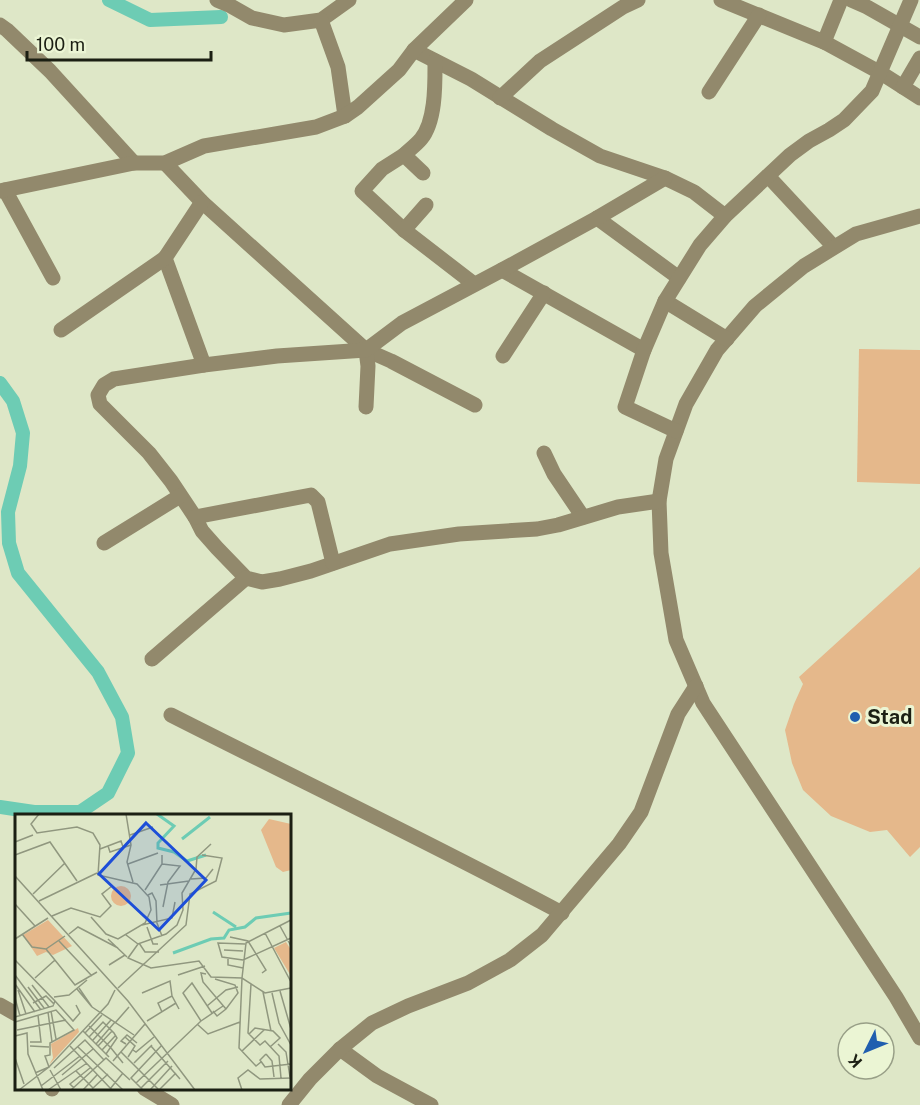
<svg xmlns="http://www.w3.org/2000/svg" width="920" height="1105" font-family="'Public Sans',sans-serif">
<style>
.green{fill:#e5b88b}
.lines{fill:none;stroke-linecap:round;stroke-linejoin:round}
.canal{stroke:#6dccb4;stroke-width:14}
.minor{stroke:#92896c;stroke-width:15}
.poi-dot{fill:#205eaf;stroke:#ebf5d4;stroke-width:2}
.labels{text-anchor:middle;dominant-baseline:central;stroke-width:6;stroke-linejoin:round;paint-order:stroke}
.poi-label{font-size:20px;font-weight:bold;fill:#1b1f13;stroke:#ebf5d4;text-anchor:start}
.inset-river{fill:none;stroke:#6dccb4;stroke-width:3}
.inset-road{fill:none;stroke:#90977f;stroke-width:1.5}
.view{fill:#1d4ed8;fill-opacity:0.15;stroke:#1d4ed8;stroke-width:3}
.inset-edge{fill:none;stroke:#1b1f13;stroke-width:3}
</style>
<rect width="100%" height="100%" fill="#dee7c7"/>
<g class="green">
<polygon points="859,349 920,350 920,484 857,482"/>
<polygon points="920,567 920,847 910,857 887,830 870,832 831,816 803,790 792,763 785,730 794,704 803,684 799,677"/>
</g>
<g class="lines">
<g class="canal">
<polyline points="109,0 150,20 221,17"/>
<polyline points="0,383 13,401 23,433 20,466 8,512 9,543 18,573 98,672 122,717 128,753 108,793 80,812 34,812 0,807"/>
</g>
<g class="minor">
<polyline points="217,0 229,5 252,18 284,25 321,20 349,0"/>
<polyline points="721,0 824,42 881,73 920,98"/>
<polyline points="851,0 867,7 920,37"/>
<polyline points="321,20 338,67 345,116"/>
<polyline points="0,25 7,30 50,71 134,163"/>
<polyline points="824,42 841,0"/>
<polyline points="414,50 471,79 552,129 600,156 665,178 694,192 725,216"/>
<polyline points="903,87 920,58"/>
<polyline points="709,92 759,15"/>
<polyline points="500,98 540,61 623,7 638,0"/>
<path d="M 404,155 C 409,150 416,145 421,139 C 436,121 435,83 435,61"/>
<polyline points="165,163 202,202 366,350 391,361 475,405"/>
<polyline points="423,173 404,155 382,169 362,191 404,230 474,284"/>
<polyline points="768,176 834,247"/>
<polyline points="5,190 53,278"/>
<polyline points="0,191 134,163 165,163 204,146 316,127 345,116 358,107 399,70 414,50 466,0"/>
<polyline points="202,202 165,258 204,365"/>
<polyline points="920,216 856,234 804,266 755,306 717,350 686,404 666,459 659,501 661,553 676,640 703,703 896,997 920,1038"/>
<polyline points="597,218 679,278"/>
<polyline points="404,230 426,205"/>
<polyline points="502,270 644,350"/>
<polyline points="665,301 727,339"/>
<polyline points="61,330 165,258"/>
<polyline points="503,356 544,293"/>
<polyline points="366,407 368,366 366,350"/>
<polyline points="676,431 625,407 644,350 665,301 700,245 725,216 790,155 809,141 829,130 844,120 872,91 911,0"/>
<polyline points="544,453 554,474 583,517"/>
<polyline points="659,501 618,507 558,525 537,529 459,534 390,544 311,571 280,579 262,582 246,578 217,548 202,531 195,517 171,481 149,453 100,404 98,395 104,385 114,379 204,365 277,356 366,350 402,323 502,270 597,218 665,178"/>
<polyline points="195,517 311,495 318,502 333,563"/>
<polyline points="104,543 180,496"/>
<polyline points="152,659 246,578"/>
<path d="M 171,715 C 301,781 433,844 562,913"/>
<polyline points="0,1005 16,1014"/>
<polyline points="340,1049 377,1076 431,1105"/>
<polyline points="144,1088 172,1105"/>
<polyline points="52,1089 52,1088"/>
<polyline points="289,1105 310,1079 340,1049 372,1023 408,1006 468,983 510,960 542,935 619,844 641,812 678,714 696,686"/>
</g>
</g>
<circle class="poi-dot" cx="855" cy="717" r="6"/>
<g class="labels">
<g class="poi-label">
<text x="867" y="717">Stad</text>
</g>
</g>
<g transform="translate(15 814)">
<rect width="276" height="276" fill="#dee7c7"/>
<path d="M 254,5 L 276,10 L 276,56 L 268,58 L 261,53 L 246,16 ZM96 82a10 10 0 1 1 20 0a10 10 0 1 1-20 0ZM 33,106 L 57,132 L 38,141 L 31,138 L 22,142 L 8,121 ZM 271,128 L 276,136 L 276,162 L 259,134 ZM 63,214 L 64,218 L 34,251 L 38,244 L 36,230 Z" fill="#e5b88b"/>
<path class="inset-river" d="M 142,0 L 159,12 L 143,29 L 143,34 L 159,38 L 172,47 L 191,41M 167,25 L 195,3M 198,98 L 221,113M 158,139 L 196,125 L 209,124 L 214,116 L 230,113 L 241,104 L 276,99"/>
<path class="inset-road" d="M 24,0 L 16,10 L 22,19 L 62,13 L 78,19 L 85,31 L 83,61 L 122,70 L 134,83 L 136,96 L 130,109 L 103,125 L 91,120 L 76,103M 111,0 L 116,31 L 112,48 L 118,68M 115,21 L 138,13M 0,28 L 18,21M 93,32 L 95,38 L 116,31M 85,35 L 106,27 L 108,33M 0,41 L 35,28 L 62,67M 113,50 L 143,39M 147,50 L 165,52 L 153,68 L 148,93M 0,62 L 113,187 L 180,276M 176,65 L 191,64 L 198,55M 145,71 L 174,67M 130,76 L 147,50 L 147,41M 18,80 L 50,49M 133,81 L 137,79 L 141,87 L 142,109 L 147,122M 24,87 L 82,59M 0,90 L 20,112M 37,102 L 56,94 L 85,103 L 96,92 L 87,80 L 97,72M 127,111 L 157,104 L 160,88M 265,112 L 276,132M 132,113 L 138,130 L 143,130M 250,119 L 276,168M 7,120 L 17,133 L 31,135 L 50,122M 54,120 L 63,113 L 103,134M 111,121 L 123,130 L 151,120 L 162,111 L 168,96 L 167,79 L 181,55 L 182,43 L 196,30M 215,123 L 233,127 L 251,156 L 247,159M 0,125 L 33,104M 93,125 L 112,143M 44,127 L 77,162M 124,129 L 130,138 L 144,138M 123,130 L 113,144 L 136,154 L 184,147 L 196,163 L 227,164 L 250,179 L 276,174M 31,135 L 60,171 L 82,158M 209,136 L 228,137M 213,145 L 213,151 L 228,154M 0,146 L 40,187 L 38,192 L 0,203M 228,146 L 207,143 L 203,129 L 230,130M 228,146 L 276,124M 94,151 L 110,141M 191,160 L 186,159 L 188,168 L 211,195M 0,161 L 26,196M 163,161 L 190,152M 20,164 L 40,146M 227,164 L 224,234 L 241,252 L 246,248M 227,164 L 231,129 L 276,106M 0,170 L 20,198M 236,170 L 233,219 L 245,231 L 250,227 L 264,242 L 266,264M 17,171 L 34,193M 13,173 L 29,194M 103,174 L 171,111 L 175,80 L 201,67 L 207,44 L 187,41M 62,175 L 77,193 L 64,174M 3,176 L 11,200M 265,177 L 276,215M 248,178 L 256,217M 127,179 L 155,167 L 157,182M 257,179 L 264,209 L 276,231M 39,183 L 54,181 L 72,166M 0,184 L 5,202M 40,187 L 58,207 L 65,199 L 61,191M 18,189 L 31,182 L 39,190M 192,192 L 211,176 L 223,173M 77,193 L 119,221M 36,197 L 41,225M 198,197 L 202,202 L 211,195 L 223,179 L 220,171 L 200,165M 33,198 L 37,228M 147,198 L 143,189 L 157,182 L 164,195M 132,207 L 161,189M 186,207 L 208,192M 0,208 L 41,196 L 59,216 L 35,229 L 35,241 L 30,242 L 34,253 L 20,259M 100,209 L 114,193M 182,210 L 193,220 L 225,208M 74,212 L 96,234M 2,216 L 51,206M 68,217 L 94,243M 70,219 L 87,201M 234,220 L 240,214 L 258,217 L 265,224 L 255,233M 0,222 L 12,219 L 13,240 L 28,276M 74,223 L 88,208 L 99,219 L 102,224 L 91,240M 110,223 L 120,232 L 113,243M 78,226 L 96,206M 15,228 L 26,228 L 23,201M 81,230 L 100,208M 111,230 L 106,227 L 112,221 L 122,229M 263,230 L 271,238 L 275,263M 15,232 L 34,233M 55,232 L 97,276M 83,232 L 97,217M 136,232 L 165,265M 63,233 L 108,276M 96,234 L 108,249M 87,236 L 101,221M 118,236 L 121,238 L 139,223M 227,237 L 249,216M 106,238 L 144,276M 251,240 L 245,246 L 250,253 L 276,250M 251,240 L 257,247 L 259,263M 0,244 L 9,270M 98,247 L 130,210M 119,249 L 137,231M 39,254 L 70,226 L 89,246M 35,256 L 46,276M 61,257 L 78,274M 47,261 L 78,235M 121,269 L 186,207 L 168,179 L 177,169 L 197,199M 26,272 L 65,242M 59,274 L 55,270 L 75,254M 126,274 L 153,247M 77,275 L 93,260M 95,275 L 108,259M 4,276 L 34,253 L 93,190 L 100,176M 33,276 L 72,249M 56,276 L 91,244 L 115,266M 68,276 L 82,261M 128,276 L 116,264 L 147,231M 135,276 L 157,252M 144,276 L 161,259M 227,276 L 223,264 L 233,256 L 245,265 L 276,264"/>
<path class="view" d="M 131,9 L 191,66 L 144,116 L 84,60 Z"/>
<rect width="276" height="276" class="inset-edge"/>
</g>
<g transform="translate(866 1051) rotate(227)"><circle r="28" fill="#ebf5d4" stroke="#989f87" stroke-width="1.5"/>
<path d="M0-4.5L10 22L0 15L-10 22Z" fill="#205eaf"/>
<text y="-9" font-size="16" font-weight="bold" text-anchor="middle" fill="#1b1f13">K</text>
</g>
<path d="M27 51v9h184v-9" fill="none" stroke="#1b1f13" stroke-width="3"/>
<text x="36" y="51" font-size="18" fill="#1b1f13" stroke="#ebf5d4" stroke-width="4.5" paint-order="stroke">100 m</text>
</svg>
